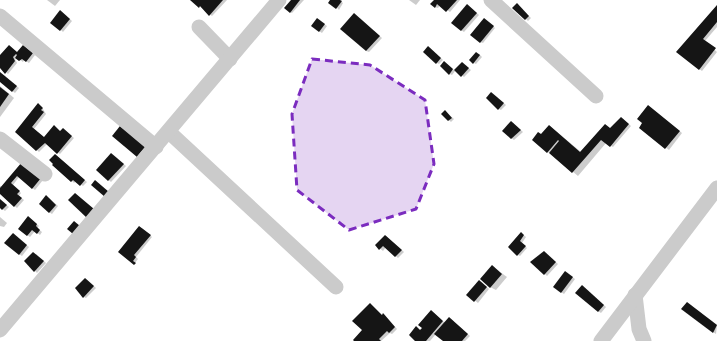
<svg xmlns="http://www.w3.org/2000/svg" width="717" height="341" font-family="Cabin,sans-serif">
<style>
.shadow{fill:#0003}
.building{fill:#151515}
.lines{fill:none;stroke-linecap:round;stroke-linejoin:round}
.minor{stroke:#cbcbcb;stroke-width:15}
.marked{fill:#7b2cbf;fill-opacity:0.2;stroke:#7b2cbf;stroke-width:3;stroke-dasharray:8 5;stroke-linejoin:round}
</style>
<rect width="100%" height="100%" fill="#fff"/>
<g class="shadow">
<polygon points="47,0 60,0 55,6"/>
<polygon points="192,0 227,0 212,16"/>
<polygon points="292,0 304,0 292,13 290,12"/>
<polygon points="331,0 339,0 343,3 339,10"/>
<polygon points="409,0 420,0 416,5"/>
<polygon points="435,0 460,0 450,12 440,5 438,8 435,7"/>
<polygon points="717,6 717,27 705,41 717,52 702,71 678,52"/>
<polygon points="470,7 479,15 464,32 461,30"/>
<polygon points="519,7 531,18 528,21 526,19"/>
<polygon points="63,13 72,21 63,32 61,30"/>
<polygon points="354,14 382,38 369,52 366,51"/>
<polygon points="317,19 327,26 322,33 319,31"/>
<polygon points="487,21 495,28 483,43 480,42"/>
<polygon points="26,47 35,55 29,63 24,60 23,62 16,57 15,59 17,63 8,74 0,67 0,57 18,53"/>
<polygon points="431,49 443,60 439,64 437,63"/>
<polygon points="479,54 482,57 476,64 474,63"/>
<polygon points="462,63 471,70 464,77 456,70 452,75 450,74 447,64 455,71"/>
<polygon points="3,75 19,88 15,93 0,81"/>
<polygon points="0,86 14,98 0,117"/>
<polygon points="494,95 506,105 501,110 499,109"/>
<polygon points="41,106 46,114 34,129 44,138 56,128 61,132 63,129 74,138 60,154 47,144 39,152 16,131"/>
<polygon points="651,108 682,133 669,150 640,127"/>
<polygon points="447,113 454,119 451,122 442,114"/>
<polygon points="623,119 631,126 613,147 606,143 578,176 550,153 547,152 541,135 550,126 581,152"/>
<polygon points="513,123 523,132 514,140 511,138"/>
<polygon points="111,154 126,166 111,182 97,170"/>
<polygon points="57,156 87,182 83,186 76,181 74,183 72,181"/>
<polygon points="24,165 43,180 35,190 19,177 13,185 21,193 19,196 24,200 17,208 0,193 0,186 2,187"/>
<polygon points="49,198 58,206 52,214 49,212"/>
<polygon points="0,200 9,207 5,211 0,207"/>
<polygon points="0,217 7,223 4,227 0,226"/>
<polygon points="31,219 39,226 37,228 42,232 40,235 35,231 30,237 27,235"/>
<polygon points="142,228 152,237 136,257 138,259 135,263 119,252"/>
<polygon points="521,233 526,237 522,243 527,248 520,256 518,255"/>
<polygon points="15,236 29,247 22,256 19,254"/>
<polygon points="386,236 404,252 398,258 386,247 383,251 376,245"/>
<polygon points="544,252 558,264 547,276 545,274"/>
<polygon points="36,254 46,263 37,273 26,261"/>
<polygon points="492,266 507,277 496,290 490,287"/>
<polygon points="568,274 575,279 564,294 561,292"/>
<polygon points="87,280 96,288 86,298 84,297"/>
<polygon points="482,283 489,289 478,303 468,295"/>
<polygon points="585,288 606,307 601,313 598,311"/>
<polygon points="689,304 717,325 716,334 713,332"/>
<polygon points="434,313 445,323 451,319 470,336 465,341 444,341 436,334 430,341 418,341 417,328 421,331"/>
<polygon points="384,314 397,329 392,334 390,333 381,341 356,341"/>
</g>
<g class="building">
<polygon points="190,0 223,0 209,16 200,6 199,8"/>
<polygon points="291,0 300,0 290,13 284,8"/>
<polygon points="330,0 340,0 342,1 336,9 328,3"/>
<polygon points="434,0 457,0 446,12 437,4 435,8 430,4"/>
<polygon points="517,3 529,16 525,20 512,8"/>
<polygon points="467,4 477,13 461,31 451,23"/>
<polygon points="717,5 717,22 703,39 716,48 699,70 676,52"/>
<polygon points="60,10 70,19 60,31 50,23"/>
<polygon points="354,13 380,36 366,51 340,29"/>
<polygon points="317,18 325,24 319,32 311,26"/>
<polygon points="484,18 494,26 480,43 470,35"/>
<polygon points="9,45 17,52 23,45 33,53 26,62 22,59 19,61 15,58 17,55 16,54 13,57 15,61 5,74 0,68 0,55"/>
<polygon points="428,46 441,58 436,64 423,52"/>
<polygon points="476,52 480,55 473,64 469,60"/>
<polygon points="444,61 453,69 449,75 440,66"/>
<polygon points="462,62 469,68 461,77 454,70"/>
<polygon points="0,72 17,86 12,92 0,82"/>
<polygon points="0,87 9,94 0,107"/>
<polygon points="491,92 504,103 498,110 486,98"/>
<polygon points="38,103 43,108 41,110 44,112 32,127 44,137 54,125 60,131 63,128 72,136 57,154 45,143 36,151 15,132"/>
<polygon points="648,105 680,131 665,149 639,128 642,123 637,119"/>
<polygon points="445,110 452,118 448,121 441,114"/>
<polygon points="621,117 629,124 624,130 610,147 601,140 572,173 549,153 559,141 558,140 547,153 532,140 538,132 541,134 549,125 580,152 605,124 610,128"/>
<polygon points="511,121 521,130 511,139 502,131"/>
<polygon points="120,126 146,146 137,157 112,136"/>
<polygon points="111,153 124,164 108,181 96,170"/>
<polygon points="55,154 85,180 80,186 73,180 71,182 52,165 53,164 49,160"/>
<polygon points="22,162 41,178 32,189 17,176 11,183 20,191 17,194 22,198 14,207 0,194 0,188"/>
<polygon points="95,180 109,192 105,197 91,185"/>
<polygon points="75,193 94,209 87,218 68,200"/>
<polygon points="46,195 56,205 49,213 39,204"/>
<polygon points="0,199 7,205 2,210 0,208"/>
<polygon points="28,216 37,224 36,226 40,230 37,234 32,230 27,236 18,229"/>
<polygon points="74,221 80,226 73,234 67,229"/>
<polygon points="139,226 151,235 134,255 136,257 133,261 136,263 134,265 118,252"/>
<polygon points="521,232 524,235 520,241 526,246 517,256 508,247"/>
<polygon points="13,233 27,245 19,255 4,243"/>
<polygon points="385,235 402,250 395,257 383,246 379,250 375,245"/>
<polygon points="544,251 556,262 544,275 530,262"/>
<polygon points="33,252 44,261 34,272 24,261"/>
<polygon points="492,265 502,274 490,288 480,279"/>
<polygon points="565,271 573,277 561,293 553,287"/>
<polygon points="85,278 94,286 83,298 75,288"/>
<polygon points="479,280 487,287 474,302 466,295"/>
<polygon points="582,285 604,305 598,312 575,293"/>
<polygon points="687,302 717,325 713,333 681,309"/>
<polygon points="370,303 382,315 383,313 395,327 389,333 387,331 379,339 381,341 354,341 353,340 362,330 352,321"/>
<polygon points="431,310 443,321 426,341 415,341 409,335 416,326 420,330 422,328 418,325"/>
<polygon points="449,317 468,334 462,341 443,341 434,334"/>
</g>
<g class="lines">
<g class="minor">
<polyline points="491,0 596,96"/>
<polyline points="0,16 156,147"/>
<polyline points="199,27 230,59"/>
<polyline points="169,132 336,287"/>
<polyline points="0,139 45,174"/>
<polyline points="635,295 639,329 644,341"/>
<polyline points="0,330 279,0"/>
<polyline points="601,341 717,188"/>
</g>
</g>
<path class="marked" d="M 312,59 L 370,65 L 425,100 L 434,164 L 416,209 L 349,230 L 297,190 L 292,114 Z"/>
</svg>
